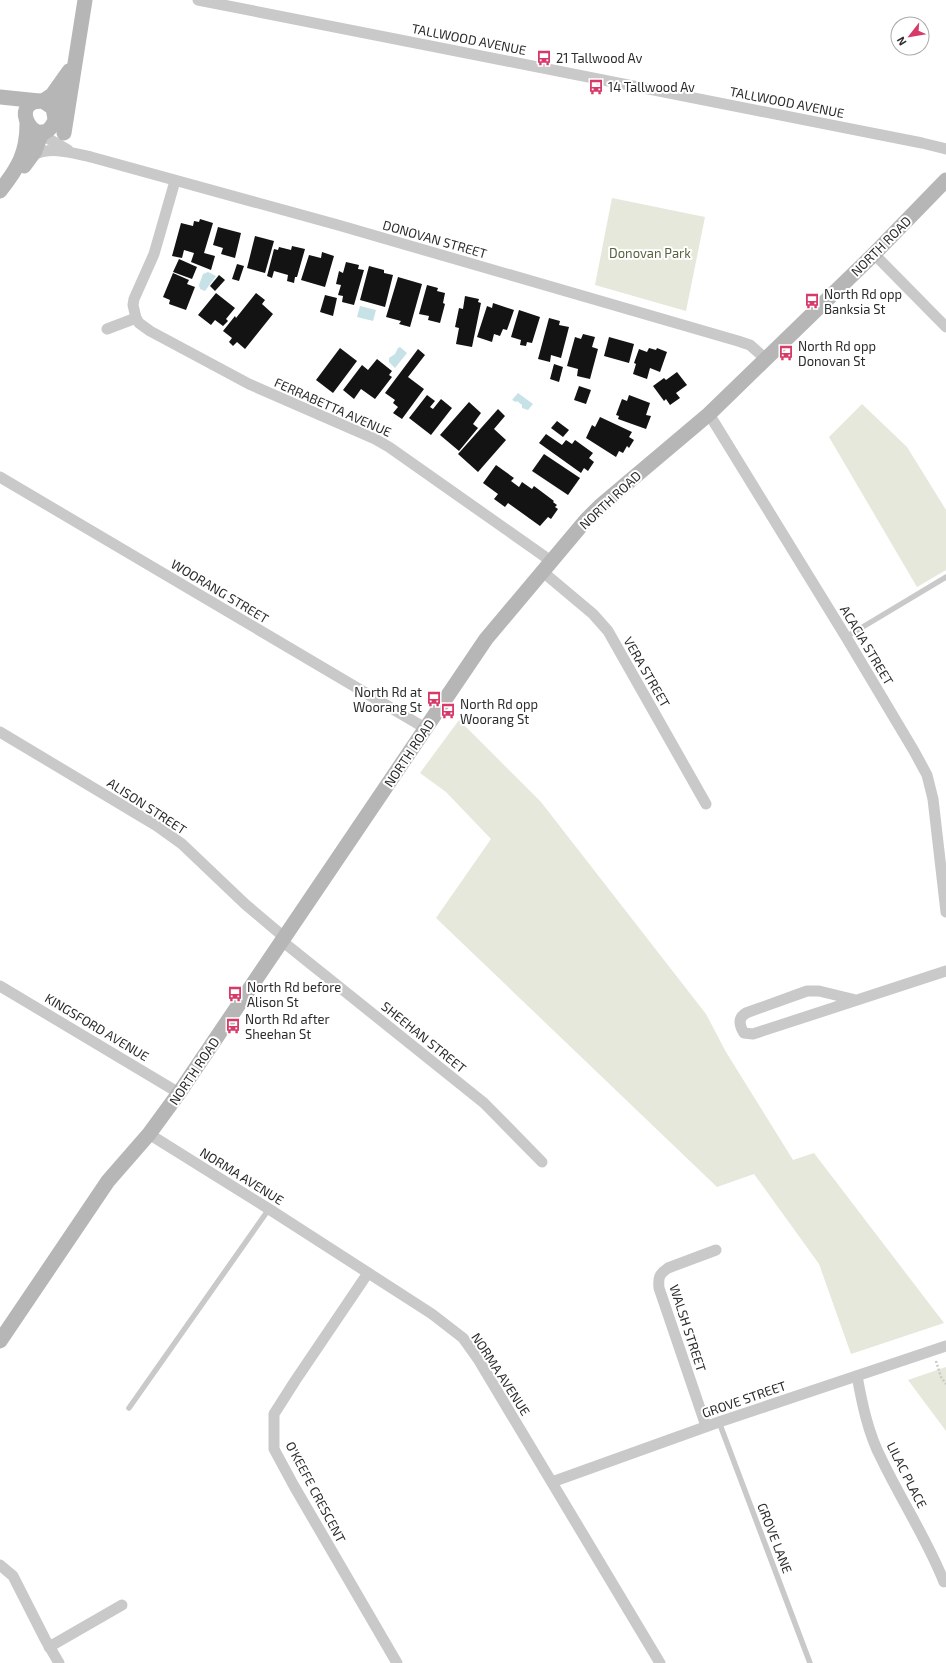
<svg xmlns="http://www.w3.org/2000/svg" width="946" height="1663" font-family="'Exo 2',sans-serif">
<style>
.green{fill:#e5e8da}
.water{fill:#c7e2e7}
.building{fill:#131313}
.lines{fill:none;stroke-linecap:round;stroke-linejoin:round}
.path{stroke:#c9c9c9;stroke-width:2.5;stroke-dasharray:2 2;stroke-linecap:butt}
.lane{stroke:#c9c9c9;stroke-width:5.5}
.street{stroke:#c9c9c9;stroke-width:11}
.secondary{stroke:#b6b6b6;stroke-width:15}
.labels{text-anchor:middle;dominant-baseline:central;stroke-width:4;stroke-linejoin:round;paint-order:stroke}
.street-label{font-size:13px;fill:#2c2c2c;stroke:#fff}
.poi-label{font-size:13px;fill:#2c2c2c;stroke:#fff;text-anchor:start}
.park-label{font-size:13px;fill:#57633d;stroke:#fff}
</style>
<rect width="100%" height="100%" fill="#fff"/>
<g class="green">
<polygon points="612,198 705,217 686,311 595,285"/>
<polygon points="862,404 907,447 946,510 946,570 917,587 829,437"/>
<polygon points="459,720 541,802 706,1014 726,1052 793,1160 814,1153 944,1323 851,1354 819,1264 754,1174 717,1187 436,918 491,839 446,792 420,773"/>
<polygon points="946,1367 946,1431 908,1380"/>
</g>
<g class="water">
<polygon points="208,272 216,276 205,291 200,289 199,285 203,274"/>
<polygon points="360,306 376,310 373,321 357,317"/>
<polygon points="400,347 407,353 395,368 389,362 389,358 395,354 398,348"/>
<polygon points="518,393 533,404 528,410 522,408 522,405 517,401 516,402 512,400"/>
</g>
<g class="building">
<polygon points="200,219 213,223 204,253 215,256 211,270 191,262 194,253 184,250 182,258 172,256 181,223 193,226 194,221 199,222"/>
<polygon points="218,227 241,233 235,258 221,254 223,248 213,245"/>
<polygon points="255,236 274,241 265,273 247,268"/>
<polygon points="292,246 305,249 297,277 295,277 294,283 287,281 288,275 274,271 272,278 267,276 274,249 278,250 279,247 291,250"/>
<polygon points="322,252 334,256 325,287 301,280 309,255 321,258"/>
<polygon points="179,259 197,267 192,279 173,272"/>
<polygon points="346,262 359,265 358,269 364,270 354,305 342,302 343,296 338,295 341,285 336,284 339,271 343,273"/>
<polygon points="237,264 244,266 239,281 232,279"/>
<polygon points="369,266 384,270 384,273 393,275 385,307 360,300"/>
<polygon points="173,273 189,280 187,284 195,287 186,310 169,304 170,300 163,297"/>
<polygon points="219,275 225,280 215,291 210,286"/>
<polygon points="398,277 422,284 410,327 399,324 401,321 386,317"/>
<polygon points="427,285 438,288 437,291 445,293 443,303 445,304 440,323 428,320 429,316 419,314"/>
<polygon points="216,293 235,308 226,319 228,321 223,326 215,320 211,325 198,315"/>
<polygon points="256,293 265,300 262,304 273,314 245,349 237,342 233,346 229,342 232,338 223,331 235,316 236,318"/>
<polygon points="325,295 337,298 333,316 320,312"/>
<polygon points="465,296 479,299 478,302 481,303 472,347 456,344 459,328 455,327 459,308 463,309"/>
<polygon points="493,303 514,310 507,330 503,329 500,336 494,334 492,342 477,337 487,306 492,308"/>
<polygon points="519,310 540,317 532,343 527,342 526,346 520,345 521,340 511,337"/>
<polygon points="549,318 560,321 559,325 569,327 561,358 551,355 550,362 538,359"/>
<polygon points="583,334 595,337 592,347 598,349 590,379 577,376 578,369 567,366 575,337 581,339"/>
<polygon points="609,337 634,344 629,363 604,356"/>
<polygon points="340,348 357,361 333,393 316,380"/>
<polygon points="649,348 656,350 657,348 667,352 660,372 650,368 647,379 633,374 636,364 634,363 639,349 647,352"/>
<polygon points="418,349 425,355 408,377 424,389 402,419 393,413 398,407 393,403 395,400 385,393"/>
<polygon points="377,359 392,371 389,375 392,377 375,399 361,389 354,399 343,390 362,365 368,370"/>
<polygon points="554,364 563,367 559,382 550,379"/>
<polygon points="677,372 687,385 676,393 680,398 670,405 666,399 664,401 653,386 664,378 666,380"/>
<polygon points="579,386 591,390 586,404 574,400"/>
<polygon points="427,395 435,401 430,407 433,409 441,399 452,408 431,435 409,418"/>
<polygon points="629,395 650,403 646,415 651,416 646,429 618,419 619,416 616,415 622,399 627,401"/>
<polygon points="469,402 481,413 473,424 478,428 459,451 440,435"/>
<polygon points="498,409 505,416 494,429 506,440 478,472 458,454"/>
<polygon points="600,417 632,432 629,437 634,440 629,448 627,446 623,453 619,451 616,457 586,438 592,425 595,427"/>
<polygon points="557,421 569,430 563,437 551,428"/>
<polygon points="546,434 562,445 566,440 572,444 575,440 593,453 589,458 594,462 588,471 584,468 581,473 539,443"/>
<polygon points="544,454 580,478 568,495 532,471"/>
<polygon points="496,465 514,478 511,481 519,487 522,482 532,489 534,486 554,501 553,502 557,505 555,507 558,509 551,519 548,517 540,526 508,503 505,507 494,499 498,494 483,483"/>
</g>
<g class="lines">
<polyline class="path" points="936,1361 941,1377 946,1384"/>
<g class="lane">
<polyline points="846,637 946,577"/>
<polyline points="129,1408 269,1209"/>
<polyline points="719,1422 810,1663"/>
</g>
<g class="street">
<polyline points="198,0 922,143 946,149"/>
<polyline points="44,132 49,139 68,150"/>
<path d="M 33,155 C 51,146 72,153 91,157 L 338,225 L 738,341 L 750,345 L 766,359"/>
<polyline points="874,254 946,327"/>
<polyline points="136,318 139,323 150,331 249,384 375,439 389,447 551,561"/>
<polyline points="107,329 136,318 133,305 134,299 154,254 175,181"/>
<polyline points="709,414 846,637 914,751 927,775 933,799 946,912"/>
<polyline points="0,477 425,728"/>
<polyline points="543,572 593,614 608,631 706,804"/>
<polyline points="0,732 157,826 182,844 245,904 284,937"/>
<polyline points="282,941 484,1103 542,1162"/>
<polyline points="0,986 179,1093"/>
<path d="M 856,1000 L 819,991 L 807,991 L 746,1013 C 738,1018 739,1025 744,1033 L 753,1034 L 946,971"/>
<polyline points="149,1134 269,1209 432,1314 463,1338 478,1359 660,1663"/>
<polyline points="368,1273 295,1381 274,1414 274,1449 294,1486 397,1663"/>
<path d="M 857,1376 C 862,1403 868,1433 881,1458 C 901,1500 927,1539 944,1582"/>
<path d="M 706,1426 L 659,1288 C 658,1278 659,1274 668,1268 L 716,1250"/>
<polyline points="552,1482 719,1422 946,1346"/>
<polyline points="0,1565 13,1576 45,1639 59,1663"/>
<polyline points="49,1647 122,1605"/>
</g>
<g class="secondary">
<polyline points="0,97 39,101"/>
<polyline points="43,101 52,95 69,71"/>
<path d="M 55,119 L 53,108 L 43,101 C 5,100 38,155 54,122 L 72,80"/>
<polyline points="64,133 85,0"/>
<polyline points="24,166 35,151 42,132"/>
<path d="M 0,191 C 18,168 27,153 27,124"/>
<polyline points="0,1341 108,1181 149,1134 179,1093 486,639 586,520 600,506 709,414 874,254 946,180"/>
</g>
</g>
<defs>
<g id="bus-bare" transform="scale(1.2)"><path d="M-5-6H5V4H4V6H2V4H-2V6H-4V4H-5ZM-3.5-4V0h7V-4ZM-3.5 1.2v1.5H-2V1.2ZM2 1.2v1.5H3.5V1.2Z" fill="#d73968" stroke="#fff" stroke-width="2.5" paint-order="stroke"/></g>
</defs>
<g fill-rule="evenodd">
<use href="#bus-bare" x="544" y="58"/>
<use href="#bus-bare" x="596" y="87"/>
<use href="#bus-bare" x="812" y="301"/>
<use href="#bus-bare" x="786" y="353"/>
<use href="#bus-bare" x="434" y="699"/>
<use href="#bus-bare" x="448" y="711"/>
<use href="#bus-bare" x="235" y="994"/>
<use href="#bus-bare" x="233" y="1026"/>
</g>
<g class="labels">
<g class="street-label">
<text transform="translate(469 39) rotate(11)">TALLWOOD AVENUE</text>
<text transform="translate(787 102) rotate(11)">TALLWOOD AVENUE</text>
<text transform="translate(435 239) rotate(16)">DONOVAN STREET</text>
<text transform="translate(881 246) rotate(-45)">NORTH ROAD</text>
<text transform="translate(333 407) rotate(24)">FERRABETTA AVENUE</text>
<text transform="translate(610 500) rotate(-43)">NORTH ROAD</text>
<text transform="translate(220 591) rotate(31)">WOORANG STREET</text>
<text transform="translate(867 645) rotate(59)">ACACIA STREET</text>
<text transform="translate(647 672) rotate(60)">VERA STREET</text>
<text transform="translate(409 753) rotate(-56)">NORTH ROAD</text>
<text transform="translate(147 806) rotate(33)">ALISON STREET</text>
<text transform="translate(97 1027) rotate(31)">KINGSFORD AVENUE</text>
<text transform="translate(424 1037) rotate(39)">SHEEHAN STREET</text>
<text transform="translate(194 1071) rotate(-56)">NORTH ROAD</text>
<text transform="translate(242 1176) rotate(32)">NORMA AVENUE</text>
<text transform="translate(688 1328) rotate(72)">WALSH STREET</text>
<text transform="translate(501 1374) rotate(57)">NORMA AVENUE</text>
<text transform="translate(744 1399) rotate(-19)">GROVE STREET</text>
<text transform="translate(907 1475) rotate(63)">LILAC PLACE</text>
<text transform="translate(316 1492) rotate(62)">O'KEEFE CRESCENT</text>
<text transform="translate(775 1538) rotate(69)">GROVE LANE</text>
</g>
<g class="poi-label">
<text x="556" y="58">21 Tallwood Av</text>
<text x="608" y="87">14 Tallwood Av</text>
<text x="824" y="294">North Rd opp<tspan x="824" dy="15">Banksia St</tspan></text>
<text x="798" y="346">North Rd opp<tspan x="798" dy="15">Donovan St</tspan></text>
<text x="422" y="692" text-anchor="end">North Rd at<tspan x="422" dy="15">Woorang St</tspan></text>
<text x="460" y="704">North Rd opp<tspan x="460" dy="15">Woorang St</tspan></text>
<text x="247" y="987">North Rd before<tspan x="247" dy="15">Alison St</tspan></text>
<text x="245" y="1019">North Rd after<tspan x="245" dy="15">Sheehan St</tspan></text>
</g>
<g class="park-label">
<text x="650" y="253">Donovan Park</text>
</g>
</g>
<g transform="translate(910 36) rotate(239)"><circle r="19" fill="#ffffff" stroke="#ababab"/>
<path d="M0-3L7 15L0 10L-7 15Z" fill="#d73968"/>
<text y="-6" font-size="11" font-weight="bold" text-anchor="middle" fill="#2c2c2c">N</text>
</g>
</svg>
